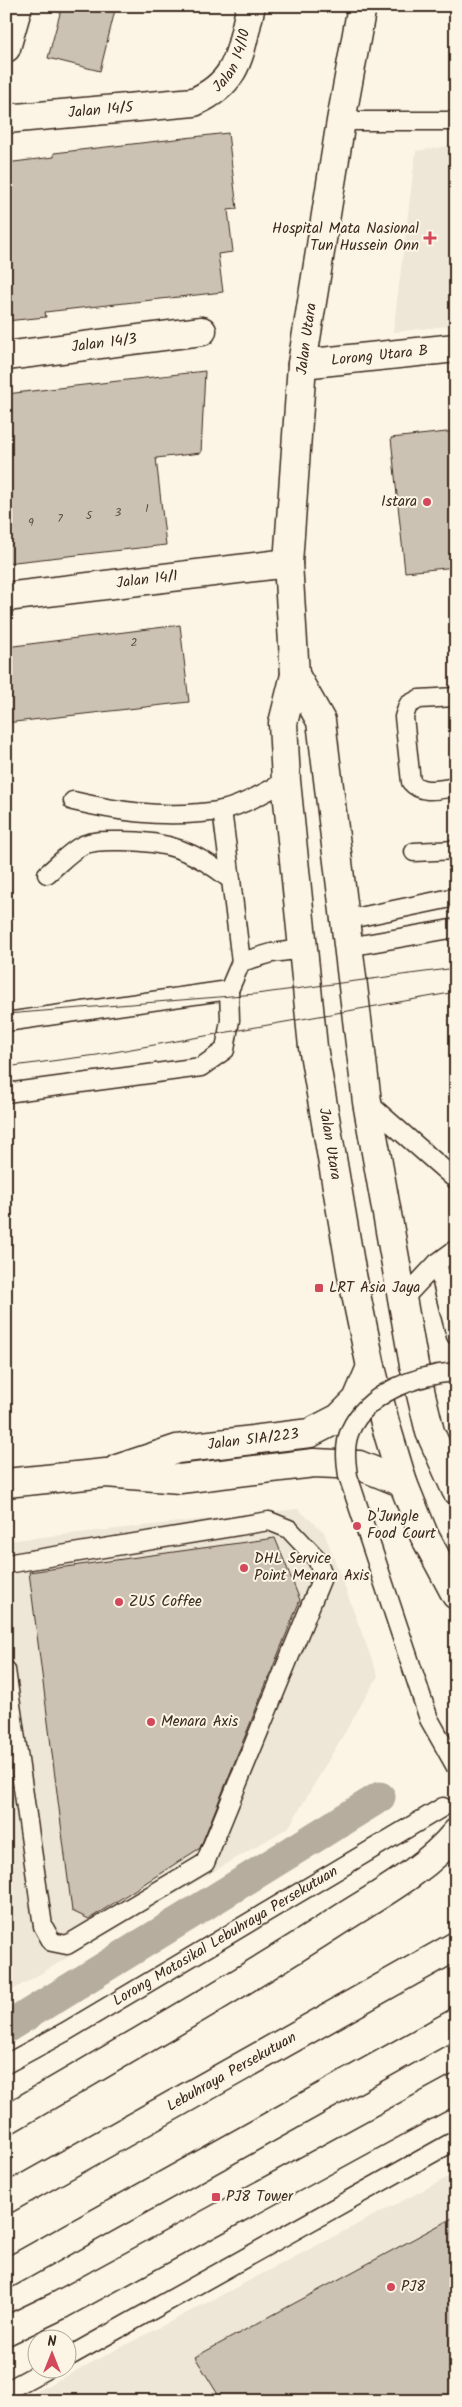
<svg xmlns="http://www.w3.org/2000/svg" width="462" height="2407" font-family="Kalam,sans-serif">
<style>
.built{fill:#eee6d6}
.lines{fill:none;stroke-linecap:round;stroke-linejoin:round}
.canal{stroke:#b7ad9e;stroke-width:31}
.building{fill:#ccc2b3;stroke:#3b2a1e}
.service-casing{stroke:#3b2a1e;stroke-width:21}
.minor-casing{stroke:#3b2a1e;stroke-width:31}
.primary-casing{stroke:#3b2a1e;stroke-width:31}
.trunk-casing{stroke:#3b2a1e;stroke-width:31}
.service{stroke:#fcf5e5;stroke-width:18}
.minor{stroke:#fcf5e5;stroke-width:28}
.primary{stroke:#fcf5e5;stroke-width:28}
.trunk{stroke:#fcf5e5;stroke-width:28}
.tram{stroke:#3b2a1e;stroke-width:1}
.service-bridge-casing{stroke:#3b2a1e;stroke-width:21;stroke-linecap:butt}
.service-bridge{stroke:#fcf5e5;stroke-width:18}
.poi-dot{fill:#d1495b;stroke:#fcf5e5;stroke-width:2}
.labels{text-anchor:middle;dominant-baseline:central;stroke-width:4;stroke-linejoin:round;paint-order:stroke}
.number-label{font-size:12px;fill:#5f5043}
.street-label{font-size:15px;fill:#3b2a1e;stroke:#fcf5e5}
.poi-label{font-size:15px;fill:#3b2a1e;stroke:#fcf5e5;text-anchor:start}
</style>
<rect width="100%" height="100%" fill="#fcf5e5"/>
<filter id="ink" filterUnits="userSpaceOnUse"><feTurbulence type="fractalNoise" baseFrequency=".02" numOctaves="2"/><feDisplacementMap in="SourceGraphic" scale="10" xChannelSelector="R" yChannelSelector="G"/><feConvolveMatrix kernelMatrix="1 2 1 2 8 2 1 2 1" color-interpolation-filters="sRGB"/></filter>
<g filter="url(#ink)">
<g class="built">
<polygon points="456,145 456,325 393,332 416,151"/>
<polygon points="298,1509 324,1532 378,1676 289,1827 6,1994 6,1541"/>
<polygon points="456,2173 456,2401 18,2401"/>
</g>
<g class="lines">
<polyline class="canal" points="6,2028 380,1797"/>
</g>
<g class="building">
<polygon points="62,6 116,6 100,71 48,58"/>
<polygon points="228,133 237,209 228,210 233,252 218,254 223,292 45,312 46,317 6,321 6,163 54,157 54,153"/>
<polygon points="205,371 201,453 156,458 166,545 6,563 6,394"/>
<polygon points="456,431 456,567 405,572 391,438"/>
<polygon points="180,625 189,702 6,723 6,647"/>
<polygon points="275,1538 300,1600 200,1848 89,1919 72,1911 29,1572"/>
<polygon points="456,2216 456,2401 222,2401 195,2357"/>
</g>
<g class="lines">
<g class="service-casing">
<g id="service">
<polyline points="341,121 456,121"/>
<path d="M 456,697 L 419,699 L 408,705 L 404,717 L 411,782 C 422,795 440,789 456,787"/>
<path d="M 73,801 C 116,811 156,817 200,813 C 207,812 215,812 223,810 C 245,804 266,792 286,781"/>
<polyline points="222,810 231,880"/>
<polyline points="414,852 456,850"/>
<path d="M 47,874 C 58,865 70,851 83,845 C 95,840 108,841 121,841 C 168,841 195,851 231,880 L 241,962"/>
<polyline points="345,920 456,897"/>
<polyline points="348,947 456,928"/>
<polyline points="6,1022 229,990 241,962 272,953 303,949"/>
<polyline points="6,1093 201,1067 225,1050 230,1020 229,990"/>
<polyline points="367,1102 456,1180"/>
<polyline points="437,1263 456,1336"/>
<polyline points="403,1299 437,1263 456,1249"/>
<polyline points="6,1564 269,1521 289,1529 317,1559 323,1575 205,1863 67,1945 52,1942 43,1926 6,1670"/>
<path id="s1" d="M 6,2064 L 65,2032 L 443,1807"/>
<polyline points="68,2357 456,2140"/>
<polyline points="6,2391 45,2370"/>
</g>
</g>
<g class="minor-casing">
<g id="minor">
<polyline points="6,48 18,6"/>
<path id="s2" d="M 6,119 L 194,102 C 241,81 239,52 251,6"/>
<path id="s3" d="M 6,356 L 202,331"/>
<path id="s4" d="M 302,364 L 456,348"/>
<path id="s5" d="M 6,597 L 288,563"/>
<path id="s6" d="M 117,1469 L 177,1449 L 310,1433 L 339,1418 L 357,1400 L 371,1367"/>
<polyline points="6,1483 106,1473 180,1479 314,1463 359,1465 403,1483"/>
</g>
</g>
<g class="primary-casing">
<g id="primary">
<path id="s7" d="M 362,6 L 341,121 L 302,364 L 288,563 L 295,675 L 283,723 L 286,781 L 313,1047 L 352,1275 L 371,1367 L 385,1423 L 403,1483 L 424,1535 L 456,1595"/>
<polyline points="295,675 321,721 367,1102 414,1365 430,1432 456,1490"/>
</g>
</g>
<g class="trunk-casing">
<g id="trunk">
<path d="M 6,2120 C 118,2054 232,1990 341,1919 C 379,1895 428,1868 456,1833"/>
<path id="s8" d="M 6,2199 L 456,1946"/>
<polyline points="6,2274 456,2023"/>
<polyline points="6,2331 60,2305 456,2089"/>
</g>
</g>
<use href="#service" class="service"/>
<use href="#minor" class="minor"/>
<use href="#primary" class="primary"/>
<use href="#trunk" class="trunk"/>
<g class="tram">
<polyline points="6,1014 256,994 456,968"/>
<polyline points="6,1067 97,1055 456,992"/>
</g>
<g class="service-bridge-casing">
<path id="service-bridge" d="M 456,1372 C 417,1375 367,1392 350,1431 C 344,1445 346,1461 348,1476 L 429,1719 L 456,1767"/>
</g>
<use href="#service-bridge" class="service-bridge"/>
</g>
</g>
<g class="poi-dot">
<path d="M427.5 230.5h5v5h5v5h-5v5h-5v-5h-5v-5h5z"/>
<circle cx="427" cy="502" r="5"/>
<rect x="314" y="1283" width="10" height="10" rx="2.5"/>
<circle cx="357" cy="1526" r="5"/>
<circle cx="244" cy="1568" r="5"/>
<circle cx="119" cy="1602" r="5"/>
<circle cx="151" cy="1722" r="5"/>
<rect x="211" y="2192" width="10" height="10" rx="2.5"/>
<circle cx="391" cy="2287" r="5"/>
</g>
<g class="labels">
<g class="number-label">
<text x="147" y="508">1</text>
<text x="118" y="512">3</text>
<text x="89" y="515">5</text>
<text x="60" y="518">7</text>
<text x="31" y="522">9</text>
<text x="134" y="642">2</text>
</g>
<g class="street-label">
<text stroke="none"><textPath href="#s2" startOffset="248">Jalan 14/10</textPath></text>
<text stroke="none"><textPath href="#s2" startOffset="95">Jalan 14/5</textPath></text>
<text transform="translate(307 339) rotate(-82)">Jalan Utara</text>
<text stroke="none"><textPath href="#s3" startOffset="99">Jalan 14/3</textPath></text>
<text stroke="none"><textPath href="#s4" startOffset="78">Lorong Utara B</textPath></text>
<text stroke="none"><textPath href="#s5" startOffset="142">Jalan 14/1</textPath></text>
<text stroke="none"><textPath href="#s7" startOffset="1148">Jalan Utara</textPath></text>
<text stroke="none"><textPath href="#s6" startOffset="140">Jalan 51A/223</textPath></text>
<text stroke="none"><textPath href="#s1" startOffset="254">Lorong Motosikal Lebuhraya Persekutuan</textPath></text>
<text stroke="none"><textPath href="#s8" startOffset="259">Lebuhraya Persekutuan</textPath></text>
</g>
<g class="poi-label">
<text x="419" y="229" text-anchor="end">Hospital Mata Nasional<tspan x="419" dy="17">Tun Hussein Onn</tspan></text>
<text x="417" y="502" text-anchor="end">Istara</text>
<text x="329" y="1288">LRT Asia Jaya</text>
<text x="367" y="1517">D'Jungle<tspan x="367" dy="17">Food Court</tspan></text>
<text x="254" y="1559">DHL Service<tspan x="254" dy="17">Point Menara Axis</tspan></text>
<text x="129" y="1602">ZUS Coffee</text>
<text x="161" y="1722">Menara Axis</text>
<text x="226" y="2197">PJ8 Tower</text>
<text x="401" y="2287">PJ8</text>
</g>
</g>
<rect width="462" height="2407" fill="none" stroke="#fcf5e5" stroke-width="25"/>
<rect x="12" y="12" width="437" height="2382" fill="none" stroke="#3b2a1e" stroke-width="2" filter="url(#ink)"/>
<g transform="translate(52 2354)"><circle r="24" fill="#fcf5e5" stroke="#afa495"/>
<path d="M0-4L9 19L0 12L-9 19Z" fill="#d1495b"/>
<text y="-8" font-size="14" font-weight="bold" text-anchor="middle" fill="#3b2a1e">N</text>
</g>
</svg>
